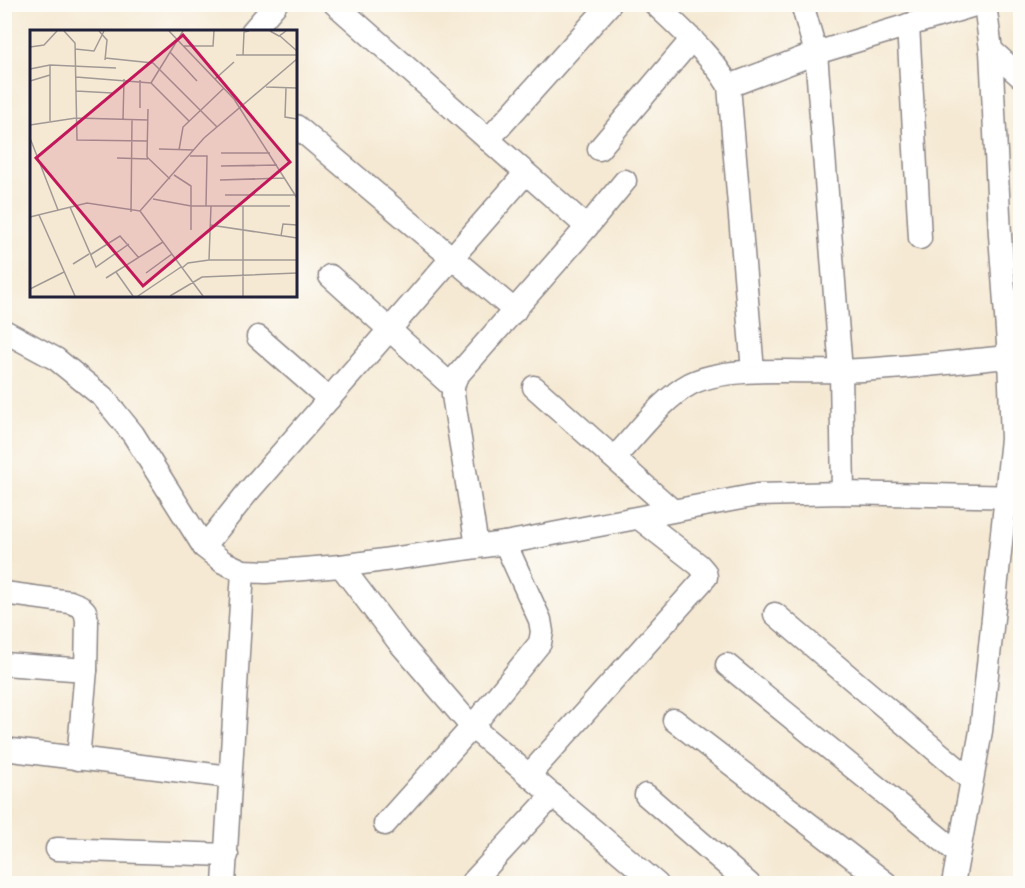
<svg xmlns="http://www.w3.org/2000/svg" width="1025" height="888" font-family="'Sorts Mill Goudy',serif">
<style>
.lines{fill:none;stroke-linecap:round;stroke-linejoin:round}
.minor-casing{stroke:#8c8687;stroke-width:25}
.minor{stroke:#fff;stroke-width:22}
.inset-road{fill:none;stroke:#a19996;stroke-width:1.5}
.view{fill:#c2185b;fill-opacity:0.15;stroke:#c2185b;stroke-width:3}
.inset-edge{fill:none;stroke:#22223b;stroke-width:3}
</style>
<rect width="100%" height="100%" fill="#fdfcf7"/>
<filter id="ink" filterUnits="userSpaceOnUse"><feTurbulence type="fractalNoise" baseFrequency=".0167" numOctaves="2"/><feDisplacementMap in="SourceGraphic" scale="12" xChannelSelector="R" yChannelSelector="G"/><feConvolveMatrix kernelMatrix="1 2 1 2 8 2 1 2 1" color-interpolation-filters="sRGB"/></filter>
<filter id="wash" filterUnits="userSpaceOnUse"><feTurbulence type="fractalNoise" baseFrequency=".008" numOctaves="4" result="noise"/><feDisplacementMap in="SourceGraphic" scale="24" xChannelSelector="R" yChannelSelector="G"/><feGaussianBlur stdDeviation="1.35" result="paint"/><feColorMatrix in="noise" values="0 0 0 0 0 0 0 0 0 0 0 0 0 0 0 0 0 1.4 0 .05"/><feComposite in="paint" operator="in"/></filter>
<g filter="url(#wash)">
<rect width="100%" height="100%" fill="#f5e9d3"/>
</g>
<g filter="url(#ink)">
<g class="lines">
<g class="minor-casing">
<g id="minor">
<polyline points="335,4 587,227"/>
<path d="M 655,4 C 682,30 710,54 729,86 L 753,371"/>
<polyline points="802,4 816,53 841,371 843,493"/>
<polyline points="908,25 920,238"/>
<polyline points="252,32 276,4"/>
<polyline points="991,50 1020,76"/>
<polyline points="729,86 816,53 978,4"/>
<polyline points="296,126 515,311"/>
<polyline points="488,140 610,4"/>
<polyline points="599,149 692,39"/>
<polyline points="330,276 453,387"/>
<polyline points="4,331 56,359 103,397 133,434 204,547 223,562 243,571 266,572 341,566 505,543 757,495 843,493 1020,497"/>
<polyline points="258,337 329,399"/>
<polyline points="534,387 672,510"/>
<path d="M 615,457 C 637,434 662,399 690,384 C 727,365 798,373 840,371 C 896,369 953,362 1009,357"/>
<polyline points="477,546 453,395 453,387 456,377 587,227 625,181"/>
<polyline points="204,547 247,493 525,174"/>
<polyline points="341,566 398,641 472,727 657,884"/>
<polyline points="4,593 70,602 80,606 85,611 87,620 86,670 78,759"/>
<polyline points="775,614 971,780"/>
<polyline points="4,664 86,670"/>
<polyline points="727,665 958,853"/>
<polyline points="674,720 887,884"/>
<polyline points="4,749 230,777"/>
<polyline points="529,775 706,577 705,572 699,565 639,518"/>
<polyline points="646,795 749,884"/>
<polyline points="385,824 472,727 540,643 542,632 540,620 505,543"/>
<polyline points="57,849 227,855"/>
<polyline points="224,884 243,571"/>
<polyline points="471,884 553,795"/>
<polyline points="953,884 981,731 1012,439 1009,357 1000,235 991,50 985,4"/>
</g>
</g>
<use href="#minor" class="minor"/>
</g>
</g>
<g transform="translate(30 30)">
<rect width="267" height="267" fill="#f5e9d3"/>
<path class="inset-road" d="M 34,1 L 45,13 L 47,110 L 117,111M 69,1 L 77,10 L 75,30M 139,1 L 204,69 L 267,168M 240,1 L 249,6 L 256,1M 250,6 L 267,21M 154,16 L 183,16 L 184,1M 0,17 L 14,15 L 27,1M 45,19 L 64,21 L 74,1M 140,22 L 167,51M 206,25 L 267,25M 213,25 L 214,2 L 219,1M 75,28 L 123,33 L 187,97M 0,39 L 20,35 L 86,38M 46,47 L 121,53 L 159,91M 185,49 L 204,32M 0,51 L 20,45M 121,53 L 153,1M 236,57 L 267,58M 256,58 L 255,87 L 267,89M 46,61 L 82,63M 110,78 L 110,50M 118,79 L 117,127 L 140,149M 93,90 L 94,49M 20,91 L 20,35M 0,95 L 46,88 L 118,90M 0,108 L 28,180M 129,119 L 164,120M 149,120 L 153,97 L 194,58M 191,123 L 240,123M 160,126 L 177,126 L 176,176M 87,128 L 118,129M 191,136 L 247,135M 144,145 L 161,156 L 161,200M 190,150 L 254,148M 195,165 L 265,165M 123,169 L 161,176 L 260,176M 40,177 L 66,237 L 99,214M 110,181 L 173,266M 101,182 L 102,90M 9,185 L 45,266M 0,187 L 57,173 L 110,181 L 174,108 L 267,29M 180,195 L 267,208M 251,206 L 253,194 L 267,195M 60,225 L 90,206 L 109,228M 179,230 L 181,176M 43,234 L 59,224M 152,238 L 158,233 L 179,230 L 267,230M 86,242 L 103,266M 116,243 L 142,224M 76,248 L 133,212M 0,259 L 34,242M 108,266 L 151,237M 140,266 L 172,247 L 267,243M 213,266 L 213,176"/>
<path class="view" d="M 153,5 L 260,132 L 113,256 L 6,128 Z"/>
<rect width="267" height="267" class="inset-edge"/>
</g>
<rect width="1025" height="888" fill="none" stroke="#fdfcf7" stroke-width="24"/>
</svg>
